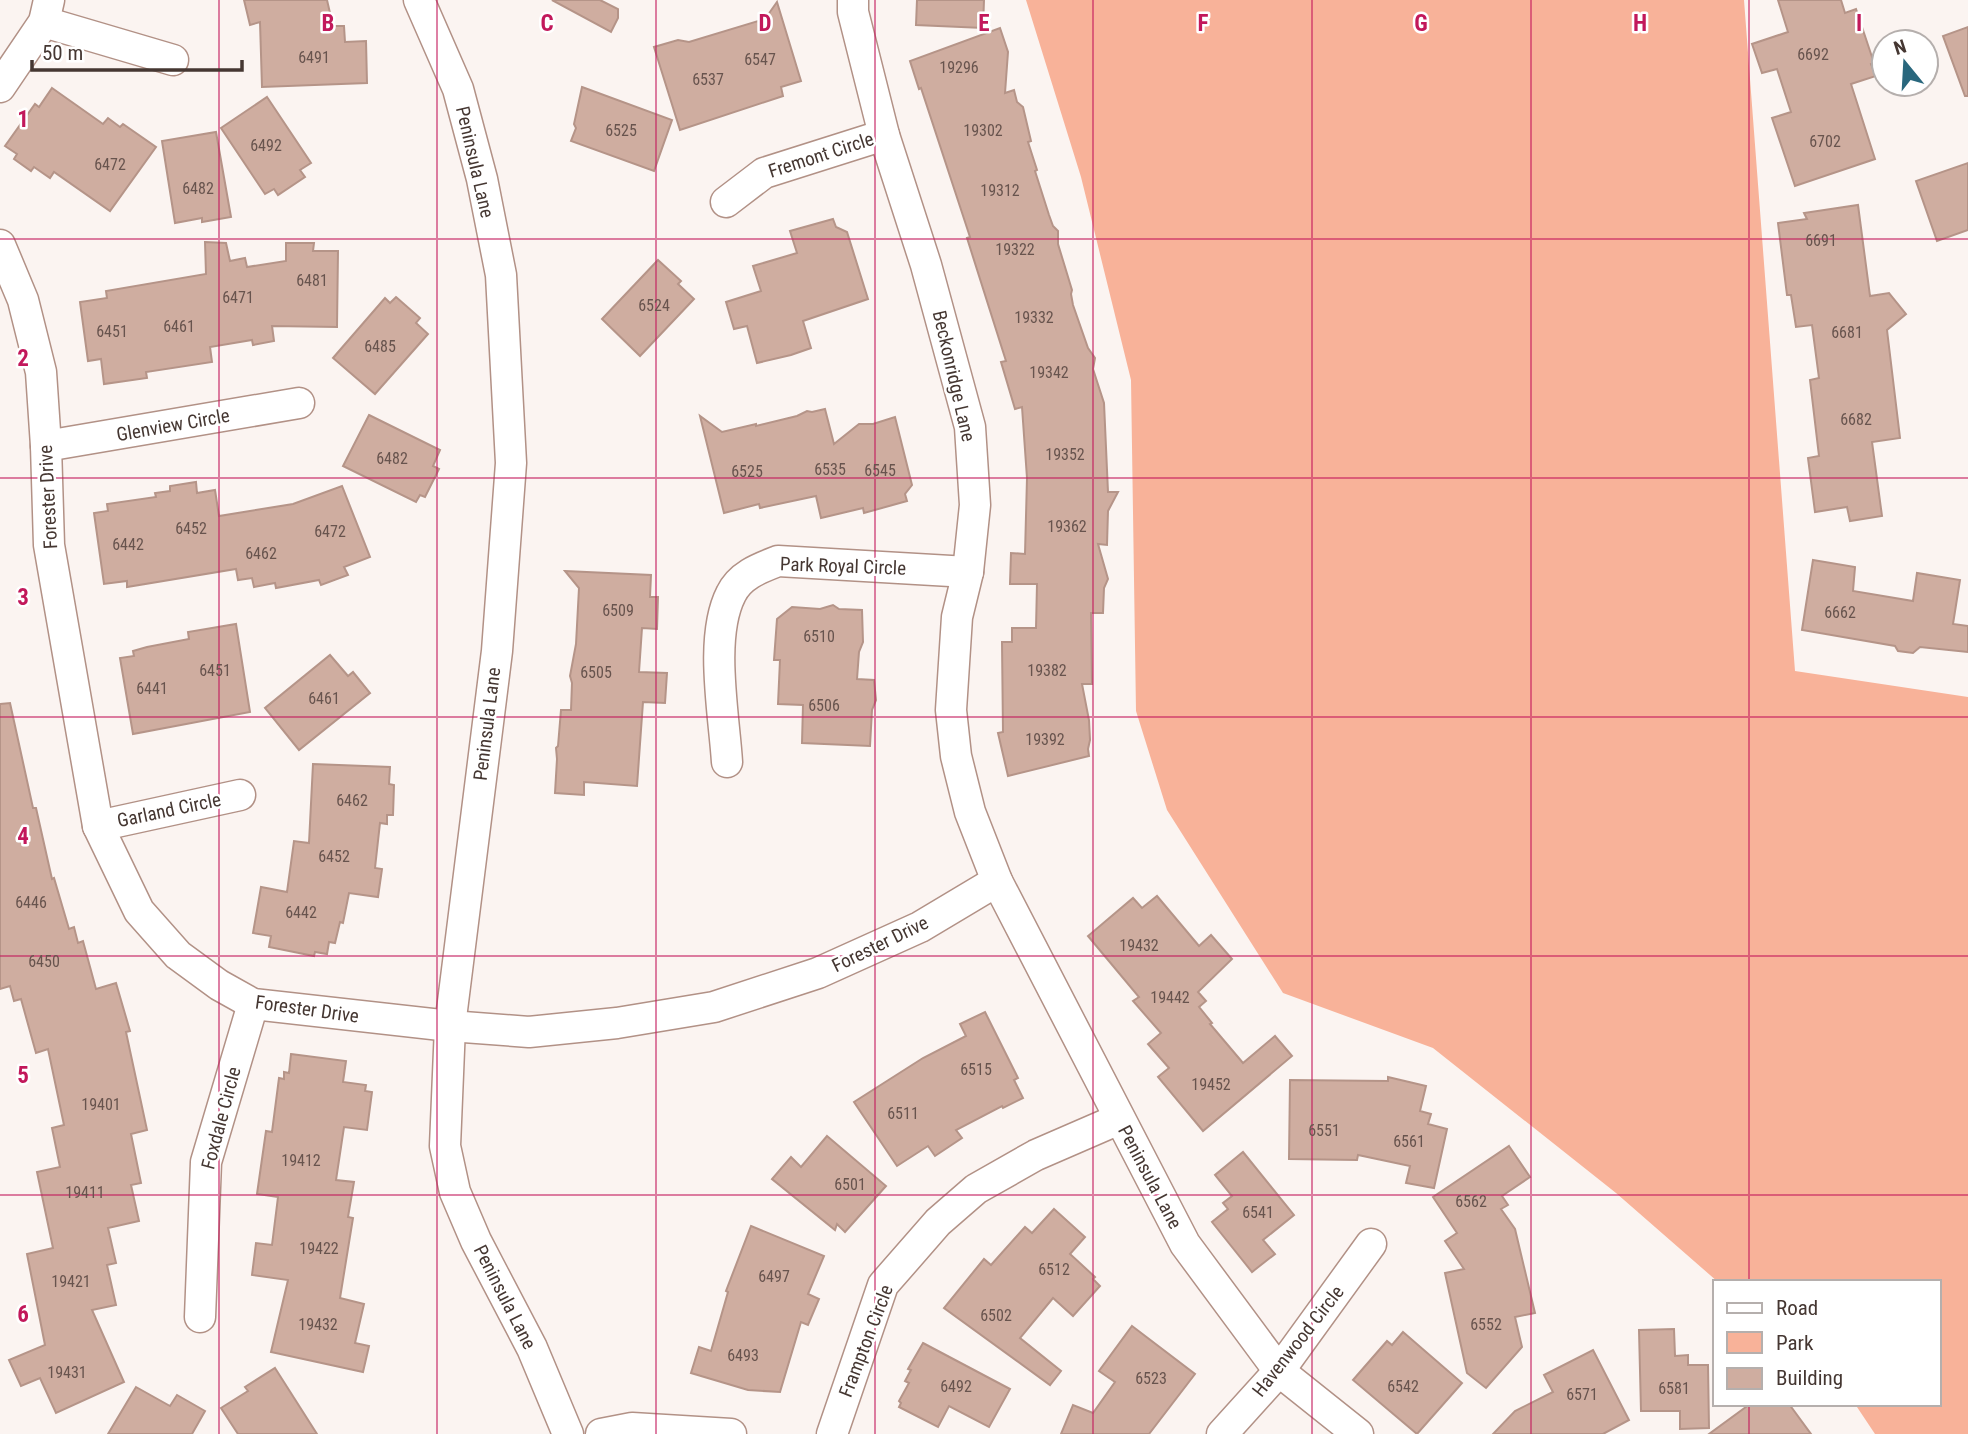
<svg xmlns="http://www.w3.org/2000/svg" width="1968" height="1434" font-family="'Roboto Condensed',sans-serif">
<style>
.green{fill:#f8b299}
.building{fill:#cfada0;stroke:#b59488;stroke-width:2}
.lines{fill:none;stroke-linecap:round;stroke-linejoin:round}
.minor-casing{stroke:#b29186;stroke-width:33}
.minor{stroke:#fff;stroke-width:30}
.grid{fill:none;stroke:#c2185b;stroke-width:2;stroke-opacity:0.55}
.labels{text-anchor:middle;dominant-baseline:central;stroke-width:5;stroke-linejoin:round;paint-order:stroke}
.number-label{font-size:16px;fill:#68544e}
.street-label{font-size:19px;fill:#453732;stroke:#fff}
.grid-label{font-size:23px;text-anchor:middle;font-weight:bold;fill:#c2185b;stroke:#fff;stroke-width:5;stroke-linejoin:round;paint-order:stroke}
</style>
<rect width="100%" height="100%" fill="#fbf4f1"/>
<polygon class="green" points="1026,0 1744,0 1795,671 1968,697 1968,1434 1875,1434 1855,1404 1938,1404 1938,1282 1718,1282 1616,1193 1433,1048 1283,993 1167,810 1136,711 1131,380 1081,177"/>
<g class="building">
<polygon points="244,0 327,0 333,26 344,26 345,42 366,41 367,83 262,87 260,22 250,25"/>
<polygon points="552,0 600,0 618,9 618,18 611,32"/>
<polygon points="917,0 984,0 983,28 916,25"/>
<polygon points="1778,0 1841,0 1845,13 1856,9 1874,63 1871,64 1876,76 1851,84 1875,159 1795,186 1772,118 1791,112 1777,69 1762,73 1752,44 1788,32"/>
<polygon points="777,2 801,81 781,87 783,96 680,130 654,47 678,40 689,42 765,19"/>
<polygon points="1968,27 1968,96 1965,96 1943,36"/>
<polygon points="1000,28 1008,52 1005,93 1014,90 1017,102 1023,107 1031,141 1028,142 1037,170 1035,171 1049,215 1053,226 1058,231 1058,244 1072,290 1071,294 1073,305 1088,348 1095,358 1093,369 1104,403 1108,492 1118,492 1108,511 1107,545 1098,544 1108,579 1104,588 1103,613 1091,613 1092,684 1082,684 1089,720 1090,740 1088,749 1089,756 1008,776 998,733 1003,732 1002,642 1012,642 1012,628 1036,628 1037,584 1010,584 1011,553 1025,554 1027,478 1022,407 1015,409 1001,362 1006,361 967,238 970,237 921,88 919,89 910,61"/>
<polygon points="582,87 672,120 654,171 571,141 576,128 574,124"/>
<polygon points="52,88 103,124 108,118 120,127 123,124 156,147 110,211 54,172 50,178 34,167 31,171 14,159 17,154 5,146 35,104 39,107"/>
<polygon points="267,97 311,163 300,170 305,177 278,195 274,189 265,194 221,128"/>
<polygon points="216,132 231,217 202,222 202,218 175,223 162,141"/>
<polygon points="1968,163 1968,230 1937,241 1916,181"/>
<polygon points="1858,205 1870,296 1889,293 1906,314 1887,330 1900,438 1872,442 1882,516 1850,521 1847,507 1815,512 1808,458 1819,456 1810,380 1819,378 1812,325 1796,327 1791,295 1787,295 1778,223 1807,219 1804,213"/>
<polygon points="833,219 836,227 847,232 868,299 803,321 811,348 791,355 757,363 747,326 734,329 726,302 761,291 753,266 797,253 790,231"/>
<polygon points="205,242 226,243 230,261 245,258 247,267 286,261 286,243 314,243 313,251 338,251 337,327 272,326 274,341 253,345 252,340 210,347 212,362 146,372 147,378 104,384 101,359 88,361 80,302 107,298 106,291 206,274"/>
<polygon points="658,260 681,281 678,284 694,299 640,356 602,319"/>
<polygon points="396,297 420,318 416,323 428,334 375,394 333,358 385,298 390,303"/>
<polygon points="825,409 834,444 859,424 873,424 895,417 912,485 905,494 907,501 864,513 863,508 821,518 816,496 760,508 759,504 724,513 700,416 722,432 756,424 756,426 797,416 807,411 812,412"/>
<polygon points="369,415 440,450 433,466 439,469 425,497 420,495 416,502 343,466"/>
<polygon points="196,482 197,493 215,490 219,516 293,504 342,486 370,557 344,567 348,575 321,585 319,580 276,588 275,583 254,587 252,578 238,580 236,569 127,587 127,581 104,584 94,513 108,511 107,504 156,497 155,493 170,491 170,486"/>
<polygon points="1813,560 1855,567 1853,591 1913,601 1917,573 1960,580 1953,624 1968,626 1968,652 1920,647 1913,653 1898,651 1895,646 1802,630"/>
<polygon points="565,571 651,575 650,597 658,597 657,629 642,628 639,672 667,673 665,703 643,702 637,786 584,782 584,795 555,793 557,759 556,748 558,746 561,710 571,710 572,683 570,676 576,644 579,588"/>
<polygon points="833,605 839,609 862,610 863,642 859,652 857,679 874,680 876,700 872,710 870,746 802,743 803,705 778,704 780,660 774,660 777,619 792,607 820,609"/>
<polygon points="236,624 250,712 133,734 120,658 134,656 133,651 147,647 189,639 188,632"/>
<polygon points="330,655 348,676 353,672 370,693 299,750 265,708"/>
<polygon points="10,703 33,808 36,808 52,879 54,878 69,929 74,927 78,943 83,941 96,989 116,983 130,1031 126,1032 147,1130 131,1134 141,1183 131,1185 139,1221 108,1228 116,1263 107,1265 116,1305 92,1310 124,1382 56,1413 40,1378 21,1386 9,1360 45,1345 27,1254 53,1248 37,1172 60,1167 52,1128 64,1125 48,1049 36,1053 21,999 14,1001 10,986 0,989 0,704"/>
<polygon points="313,764 390,767 389,784 394,785 393,815 387,815 387,824 380,823 375,868 382,869 378,897 349,893 343,923 340,922 335,943 329,942 327,954 315,952 314,956 269,947 271,936 253,933 261,887 287,892 294,841 309,843"/>
<polygon points="1157,896 1199,946 1211,935 1232,959 1198,992 1206,1001 1199,1007 1212,1023 1210,1024 1243,1063 1275,1036 1292,1056 1203,1131 1158,1077 1169,1068 1148,1044 1161,1033 1133,1001 1139,997 1088,936 1133,898 1142,908"/>
<polygon points="985,1012 1018,1078 1014,1080 1023,1098 1003,1108 1002,1106 956,1130 962,1138 935,1156 928,1146 897,1166 854,1102 923,1058 966,1036 960,1024"/>
<polygon points="291,1054 346,1061 343,1082 366,1085 365,1091 372,1092 367,1130 344,1127 336,1180 354,1182 348,1217 353,1218 340,1298 364,1304 355,1343 369,1346 363,1372 271,1352 288,1280 252,1275 256,1243 272,1245 278,1197 257,1194 266,1131 272,1132 279,1078 284,1079 284,1072 289,1073"/>
<polygon points="1388,1077 1426,1086 1420,1111 1431,1114 1428,1124 1447,1129 1434,1188 1406,1183 1410,1166 1358,1155 1357,1160 1289,1159 1290,1080 1388,1081"/>
<polygon points="827,1136 886,1186 845,1232 837,1224 835,1230 772,1179 791,1157 801,1167"/>
<polygon points="1509,1146 1530,1177 1502,1196 1508,1205 1501,1209 1515,1229 1535,1313 1515,1317 1522,1347 1486,1388 1467,1373 1445,1273 1464,1269 1445,1241 1457,1233 1433,1197"/>
<polygon points="1243,1152 1294,1215 1263,1240 1275,1254 1252,1272 1212,1222 1228,1209 1223,1203 1232,1196 1215,1175"/>
<polygon points="1054,1209 1085,1237 1070,1254 1095,1277 1093,1279 1100,1286 1073,1316 1053,1298 1020,1338 1061,1371 1050,1385 944,1308 984,1259 991,1265 1025,1227 1032,1233"/>
<polygon points="751,1226 824,1256 808,1294 819,1299 808,1325 801,1322 780,1392 748,1390 691,1373 699,1347 711,1351 728,1292 726,1291"/>
<polygon points="1132,1326 1195,1374 1149,1434 1061,1434 1073,1405 1093,1413 1115,1382 1099,1371"/>
<polygon points="1674,1329 1675,1356 1688,1355 1688,1365 1708,1365 1709,1428 1680,1429 1680,1411 1641,1411 1639,1330"/>
<polygon points="1403,1332 1462,1383 1417,1434 1353,1380 1387,1341 1392,1345"/>
<polygon points="923,1343 1010,1389 989,1427 949,1406 938,1427 899,1407 901,1403 899,1401 909,1383 905,1381 911,1370 908,1369"/>
<polygon points="1593,1350 1629,1420 1603,1434 1493,1434 1515,1411 1553,1392 1544,1375"/>
<polygon points="275,1368 317,1434 238,1434 221,1408 248,1391 245,1387"/>
<polygon points="136,1387 170,1406 177,1395 205,1411 192,1434 108,1434"/>
<polygon points="1750,1404 1789,1404 1811,1434 1709,1434"/>
</g>
<g class="lines">
<g class="minor-casing">
<g id="minor">
<polyline points="419,0 458,89 482,179 501,275 511,463 497,651 450,1026 445,1146 455,1192 476,1241 532,1348 568,1434"/>
<polyline points="853,0 853,12 884,135 926,265 970,427 975,505 968,572 957,617 951,710 956,756 970,812 997,881 1185,1244 1279,1371 1358,1434"/>
<polyline points="44,22 173,60"/>
<polyline points="0,87 44,22 49,0"/>
<polyline points="726,202 764,173 884,135"/>
<polyline points="0,245 23,300 41,372 46,446 49,545 98,826 139,911 178,955 219,985 253,1004 450,1026 529,1032 617,1023 714,1007 818,973 920,927 997,881"/>
<polyline points="46,446 299,403"/>
<path d="M 727,762 C 724,714 709,637 731,594 C 740,575 760,568 778,561 L 968,572"/>
<polyline points="98,826 240,795"/>
<polyline points="200,1317 206,1162 253,1004"/>
<polyline points="601,1434 632,1428 731,1434"/>
<polyline points="832,1434 883,1285 938,1222 976,1189 1036,1155 1119,1119"/>
<polyline points="1222,1434 1279,1371 1371,1244"/>
</g>
</g>
<use href="#minor" class="minor"/>
</g>
<path class="grid" d="M 219,0 L 219,1434M 437,0 L 437,1434M 656,0 L 656,1434M 875,0 L 875,1434M 1093,0 L 1093,1434M 1312,0 L 1312,1434M 1531,0 L 1531,1434M 1749,0 L 1749,1282M 0,239 L 1968,239M 0,478 L 1968,478M 0,717 L 1968,717M 0,956 L 1968,956M 0,1195 L 1968,1195M 1749,1404 L 1749,1434"/>
<g class="labels">
<g class="number-label">
<text x="1813" y="54">6692</text>
<text x="314" y="57">6491</text>
<text x="760" y="59">6547</text>
<text x="959" y="67">19296</text>
<text x="708" y="79">6537</text>
<text x="621" y="130">6525</text>
<text x="983" y="130">19302</text>
<text x="1825" y="141">6702</text>
<text x="266" y="145">6492</text>
<text x="110" y="164">6472</text>
<text x="198" y="188">6482</text>
<text x="1000" y="190">19312</text>
<text x="1821" y="240">6691</text>
<text x="1015" y="249">19322</text>
<text x="312" y="280">6481</text>
<text x="238" y="297">6471</text>
<text x="654" y="305">6524</text>
<text x="1034" y="317">19332</text>
<text x="179" y="326">6461</text>
<text x="112" y="331">6451</text>
<text x="1847" y="332">6681</text>
<text x="380" y="346">6485</text>
<text x="1049" y="372">19342</text>
<text x="1856" y="419">6682</text>
<text x="1065" y="454">19352</text>
<text x="392" y="458">6482</text>
<text x="830" y="469">6535</text>
<text x="880" y="470">6545</text>
<text x="747" y="471">6525</text>
<text x="1067" y="526">19362</text>
<text x="191" y="528">6452</text>
<text x="330" y="531">6472</text>
<text x="128" y="544">6442</text>
<text x="261" y="553">6462</text>
<text x="618" y="610">6509</text>
<text x="1840" y="612">6662</text>
<text x="819" y="636">6510</text>
<text x="215" y="670">6451</text>
<text x="1047" y="670">19382</text>
<text x="596" y="672">6505</text>
<text x="152" y="688">6441</text>
<text x="324" y="698">6461</text>
<text x="824" y="705">6506</text>
<text x="1045" y="739">19392</text>
<text x="352" y="800">6462</text>
<text x="334" y="856">6452</text>
<text x="31" y="902">6446</text>
<text x="301" y="912">6442</text>
<text x="1139" y="945">19432</text>
<text x="44" y="961">6450</text>
<text x="1170" y="997">19442</text>
<text x="976" y="1069">6515</text>
<text x="1211" y="1084">19452</text>
<text x="101" y="1104">19401</text>
<text x="903" y="1113">6511</text>
<text x="1324" y="1130">6551</text>
<text x="1409" y="1141">6561</text>
<text x="301" y="1160">19412</text>
<text x="850" y="1184">6501</text>
<text x="85" y="1192">19411</text>
<text x="1471" y="1201">6562</text>
<text x="1258" y="1212">6541</text>
<text x="319" y="1248">19422</text>
<text x="1054" y="1269">6512</text>
<text x="774" y="1276">6497</text>
<text x="71" y="1281">19421</text>
<text x="996" y="1315">6502</text>
<text x="318" y="1324">19432</text>
<text x="1486" y="1324">6552</text>
<text x="743" y="1355">6493</text>
<text x="67" y="1372">19431</text>
<text x="1151" y="1378">6523</text>
<text x="956" y="1386">6492</text>
<text x="1403" y="1386">6542</text>
<text x="1674" y="1388">6581</text>
<text x="1582" y="1394">6571</text>
</g>
<g class="street-label">
<text transform="translate(821 155) rotate(-18)">Fremont Circle</text>
<text transform="translate(475 162) rotate(77)">Peninsula Lane</text>
<text transform="translate(954 376) rotate(77)">Beckonridge Lane</text>
<text transform="translate(173 425) rotate(-10)">Glenview Circle</text>
<text transform="translate(48 497) rotate(-93)">Forester Drive</text>
<text transform="translate(843 566) rotate(2)">Park Royal Circle</text>
<text transform="translate(487 724) rotate(-83)">Peninsula Lane</text>
<text transform="translate(169 810) rotate(-12)">Garland Circle</text>
<text transform="translate(880 944) rotate(-26)">Forester Drive</text>
<text transform="translate(307 1009) rotate(8)">Forester Drive</text>
<text transform="translate(221 1118) rotate(-75)">Foxdale Circle</text>
<text transform="translate(1150 1177) rotate(62)">Peninsula Lane</text>
<text transform="translate(505 1297) rotate(63)">Peninsula Lane</text>
<text transform="translate(866 1341) rotate(-69)">Frampton Circle</text>
<text transform="translate(1298 1341) rotate(-52)">Havenwood Circle</text>
</g>
</g>
<g class="grid-label">
<text x="328" y="31">B</text>
<text x="547" y="31">C</text>
<text x="765" y="31">D</text>
<text x="984" y="31">E</text>
<text x="1203" y="31">F</text>
<text x="1421" y="31">G</text>
<text x="1640" y="31">H</text>
<text x="1859" y="31">I</text>
<text x="23" y="127">1</text>
<text x="23" y="366">2</text>
<text x="23" y="605">3</text>
<text x="23" y="844">4</text>
<text x="23" y="1083">5</text>
<text x="23" y="1322">6</text>
</g>
<rect x="1713" y="1280" width="228" height="126" fill="#ffffff" stroke="#b5afad" stroke-width="2"/>
<rect x="1727" y="1303" width="35" height="10" fill="#ffffff" stroke="#b5afad" stroke-width="2"/>
<text x="1776" y="1315" font-size="21" fill="#453732">Road</text>
<rect x="1727" y="1332" width="35" height="21" fill="#f8b299" stroke="#b5afad" stroke-width="2"/>
<text x="1776" y="1350" font-size="21" fill="#453732">Park</text>
<rect x="1727" y="1368" width="35" height="21" fill="#cfada0" stroke="#b5afad" stroke-width="2"/>
<text x="1776" y="1385" font-size="21" fill="#453732">Building</text>
<g transform="translate(1905 63) rotate(342)"><circle r="33" fill="#ffffff" stroke="#b5afad" stroke-width="2"/>
<path d="M0-5L12 26L0 18L-12 26Z" fill="#29677d"/>
<text y="-10" font-size="19" font-weight="bold" text-anchor="middle" fill="#453732">N</text>
</g>
<path d="M32 60v10h210v-10" fill="none" stroke="#453732" stroke-width="3.5"/>
<text x="42" y="60" font-size="21" fill="#453732" stroke="#ffffff" stroke-width="5" paint-order="stroke">50 m</text>
</svg>
